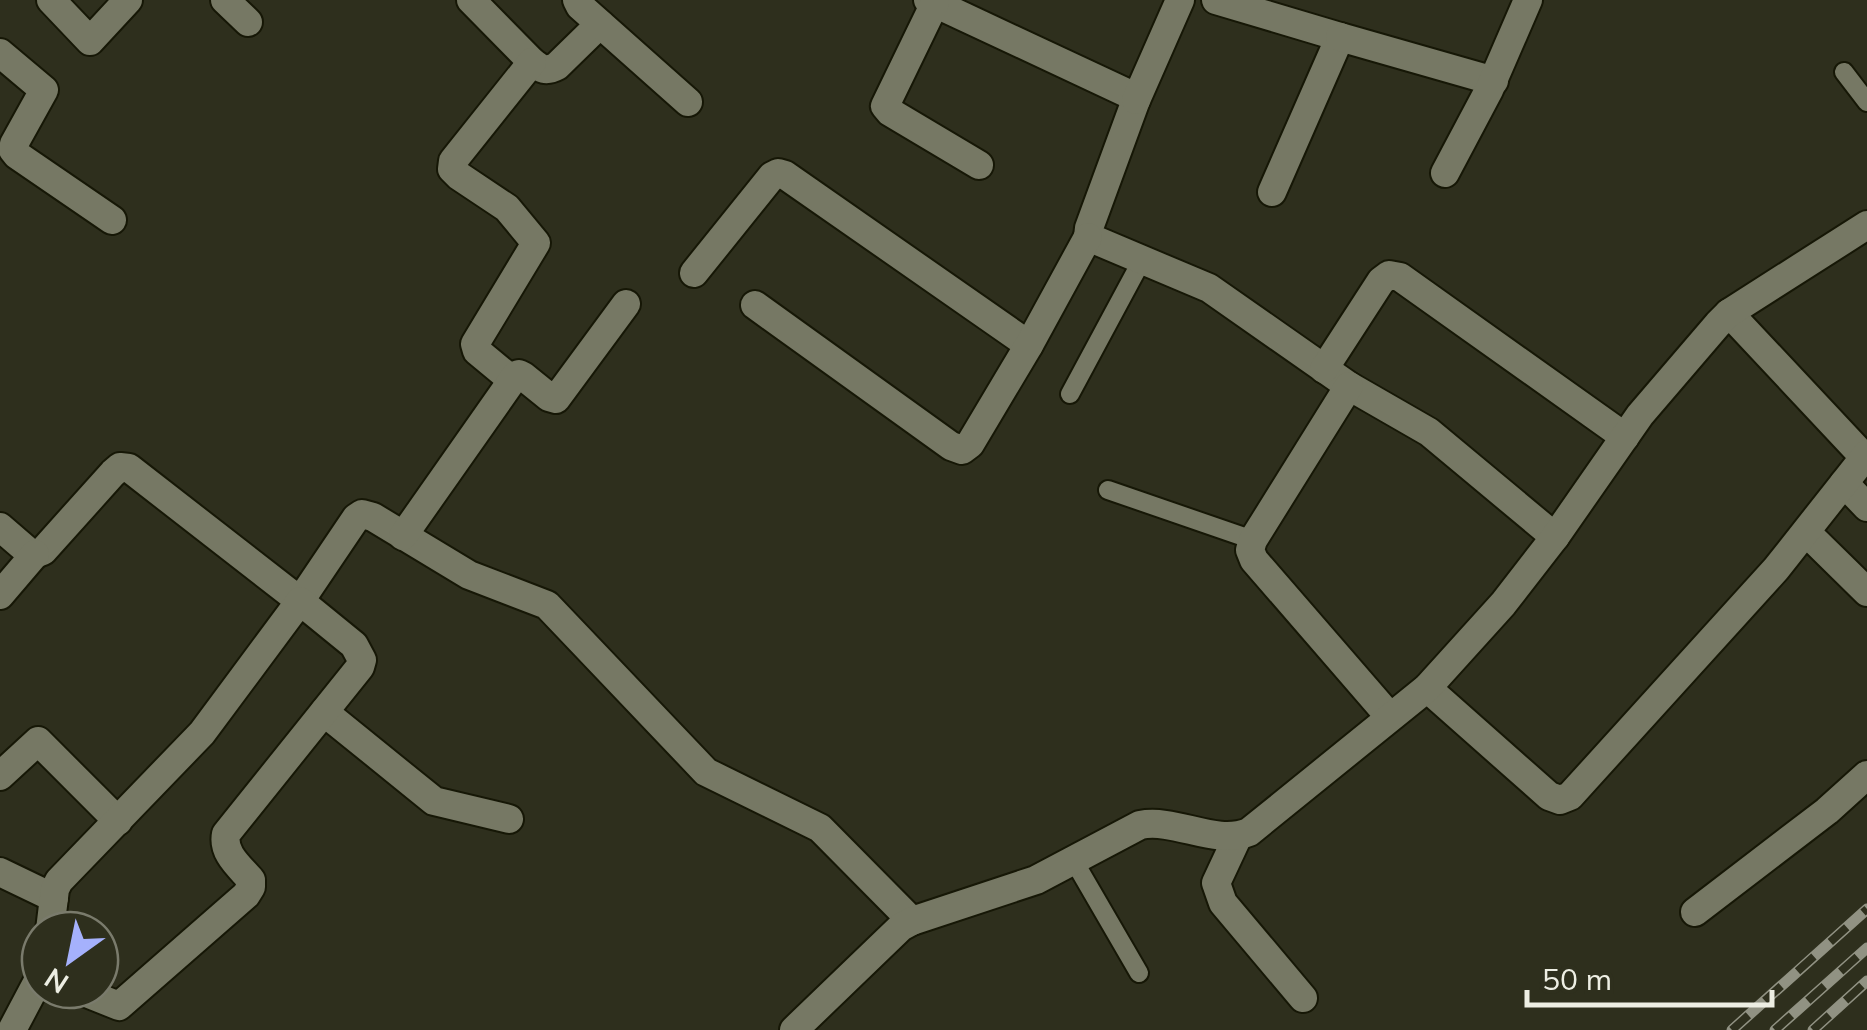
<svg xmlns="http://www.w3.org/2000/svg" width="1867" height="1030" font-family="Mulish,sans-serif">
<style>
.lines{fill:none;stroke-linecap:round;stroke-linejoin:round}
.service-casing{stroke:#161706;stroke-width:22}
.minor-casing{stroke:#161706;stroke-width:32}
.service{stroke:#767864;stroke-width:18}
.minor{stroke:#767864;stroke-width:28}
.rail-casing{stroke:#919283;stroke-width:11}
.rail{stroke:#2e2f1d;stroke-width:8;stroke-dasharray:22;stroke-linecap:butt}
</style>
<rect width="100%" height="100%" fill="#2e2f1d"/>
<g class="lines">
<g class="service-casing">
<g id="service">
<polyline points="1844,72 1867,102"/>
<polyline points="1070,394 1142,260"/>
<polyline points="1108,490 1253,540"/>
<polyline points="1074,861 1139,973"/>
</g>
</g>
<g class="minor-casing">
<g id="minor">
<polyline points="51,0 90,41 128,0"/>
<polyline points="225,0 248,22"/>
<path d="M 471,0 L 532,62 C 541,69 546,72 557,66 L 600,24"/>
<polyline points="577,0 580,6 688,102"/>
<polyline points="928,0 1129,94 1136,100 1089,228 1088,237 1209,288 1349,386 1429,432 1555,537"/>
<polyline points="1216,0 1340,37 1272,192"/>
<polyline points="935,3 885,106 890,112 979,165"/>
<polyline points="1340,37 1494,81"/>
<polyline points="0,53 44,90 14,144 13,150 17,155 112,220"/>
<polyline points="1136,100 1180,0"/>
<polyline points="1445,173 1489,90 1528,0"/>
<polyline points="694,273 772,176 778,173 785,175 1029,345"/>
<polyline points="755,305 951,446 962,450 970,444 1029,345 1088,237"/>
<polyline points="1729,313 1864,457"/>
<polyline points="1324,369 1381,281 1389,275 1400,277 1625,437"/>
<polyline points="512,380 477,351 475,344 536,243 507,208 459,176 452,169 453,161 532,62"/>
<polyline points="1349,386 1253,540 1250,550 1254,560 1390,717"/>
<polyline points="1844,483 1867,507"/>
<polyline points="0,527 29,552 35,554 43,551 113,473 120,467 129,468 300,601 356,518 362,514 373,517 469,575 547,605 706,772 820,828 912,921"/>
<polyline points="1806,532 1867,592"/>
<polyline points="403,536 516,375 519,374 523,376 549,397 556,399 626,304"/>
<polyline points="0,595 35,554"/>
<polyline points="1427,688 1549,796 1560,800 1570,796 1776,569 1867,454"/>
<polyline points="324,712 434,801 509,819"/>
<polyline points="0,776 38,741 118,821"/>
<polyline points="1238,836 1216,883 1223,903 1303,998"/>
<polyline points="0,872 54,898"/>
<polyline points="1695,912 1827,811 1867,775"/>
<path d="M 50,930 L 55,889 L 59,881 L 202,733 L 300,601 L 354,645 L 362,660 L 360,667 L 226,834 C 222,853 240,867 251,880 L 251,887 L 246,895 L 119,1006 L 79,990"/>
<polyline points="12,1030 40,977"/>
<path d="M 794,1030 L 901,927 L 912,921 L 1036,880 L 1140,825 C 1176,818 1215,846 1249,832 L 1427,688 L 1503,604 L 1555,537 L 1640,415 L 1718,324 L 1729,313 L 1867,225"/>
</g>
</g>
<use href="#service" class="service"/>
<use href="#minor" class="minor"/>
<g class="rail-casing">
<g id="rail">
<polyline points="1732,1030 1867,909"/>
<polyline points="1775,1030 1867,948"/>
<polyline points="1813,1030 1867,981"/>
</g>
</g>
<use href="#rail" class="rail"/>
</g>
<g transform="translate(70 960) rotate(213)"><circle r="48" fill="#2e2f1d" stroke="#7a7b6c" stroke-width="2.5"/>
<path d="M0-8L18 38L0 25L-18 38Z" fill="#a5b1fc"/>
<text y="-15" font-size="28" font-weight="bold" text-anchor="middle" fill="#edeee3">N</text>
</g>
<path d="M1527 990v15h245v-15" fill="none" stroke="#edeee3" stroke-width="5"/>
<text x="1542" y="990" font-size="30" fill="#edeee3" stroke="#2e2f1d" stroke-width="8" paint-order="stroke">50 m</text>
</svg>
